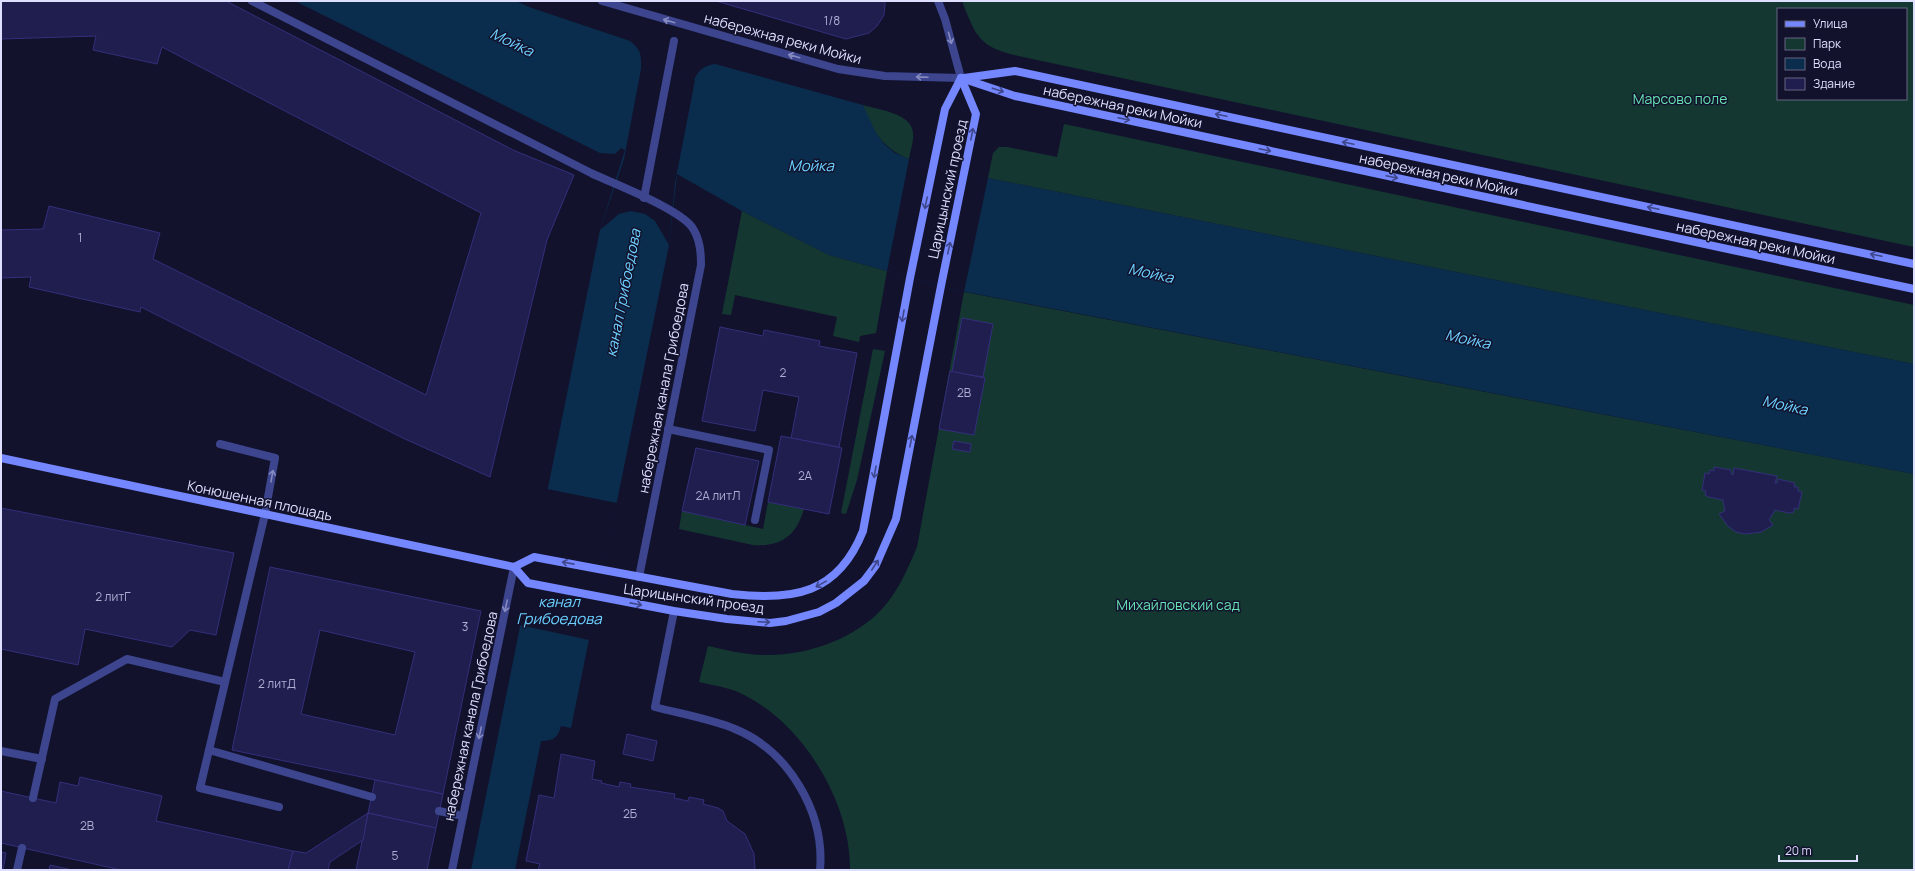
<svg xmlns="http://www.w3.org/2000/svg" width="1915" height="871" font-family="Manrope,sans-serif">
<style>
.green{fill:#143831;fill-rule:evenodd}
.water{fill:#0b2d4d}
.pier{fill:#12122d}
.building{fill:#201d4f;stroke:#332f7b;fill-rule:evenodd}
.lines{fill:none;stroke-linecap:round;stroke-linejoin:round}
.service{stroke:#3c458d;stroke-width:8}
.pedestrian{stroke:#3c458d;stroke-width:8}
.minor{stroke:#3c458d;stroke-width:8}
.secondary{stroke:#7587ff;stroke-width:8}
.oneway{stroke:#858ac0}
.oneway2{stroke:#3f478c}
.labels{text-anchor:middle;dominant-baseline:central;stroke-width:3;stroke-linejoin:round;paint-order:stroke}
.number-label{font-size:12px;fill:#aeaed3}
.street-label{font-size:14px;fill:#dedfff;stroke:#12122d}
.park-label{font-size:14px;fill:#66e3b1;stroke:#12122d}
.water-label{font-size:15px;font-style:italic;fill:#6cd1ff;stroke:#12122d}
</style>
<rect width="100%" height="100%" fill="#12122d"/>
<g class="green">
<path d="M 962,1 L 1914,1 L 1914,247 L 1014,55 C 978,46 975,34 962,1 ZM 1778,9 L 1906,9 L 1906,99 L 1778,99 Z"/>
<path d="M 863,105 C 879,110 912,113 913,133 C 914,141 910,151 909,159 C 883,148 872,132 863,105 Z"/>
<polygon points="1064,124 1914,305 1914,364 988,178 993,153 999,147 1007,147 1057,157"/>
<polygon points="742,211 829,255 887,271 876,333 860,336 859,342 833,336 837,317 735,295 731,315 722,314"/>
<path d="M 964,292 L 1914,474 L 1914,870 L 850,870 C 851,801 801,720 738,692 C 726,687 712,685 699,682 L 708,646 C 726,650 745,655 765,655 C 806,656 855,639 883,608 C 899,590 908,568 917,547 Z"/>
<polygon points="873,349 885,351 857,480 846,514 841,513"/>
<path d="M 768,502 L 804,509 C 796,536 781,547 753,545 L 679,529 L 682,511 L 763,529 Z"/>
</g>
<path class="water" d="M 295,1 L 516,1 L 529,7 L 630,41 C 642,51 641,55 641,69 L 694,80 C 699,69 704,66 715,64 L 863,105 L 876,133 L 884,144 L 895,153 L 909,159 L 988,178 L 1914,364 L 1914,474 L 956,290 L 829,255 L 742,211 L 677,174 L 669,245 L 571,728 L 561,726 C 558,738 553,741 541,741 L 515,870 L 471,870 L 600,230 L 625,150 L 621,148 L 615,154 L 600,153 Z"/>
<g class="pier">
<polygon points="641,69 695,80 675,183 669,245 655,221 645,214 631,211 619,214 600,230 624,159"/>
<polygon points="909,159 988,178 964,292 887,271"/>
<polygon points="547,489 617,503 589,640 520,625"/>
</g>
<g class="building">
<polygon points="1,1 226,1 513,150 574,175 547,240 490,477 405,439 141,307 140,312 29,287 31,277 1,278 1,230 43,229 49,206 160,233 153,259 426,395 481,213 162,47 157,64 93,50 96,36 1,39"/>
<polygon points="716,1 885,1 885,4 884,15 877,26 869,33 846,39"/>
<polygon points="962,318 993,324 983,377 952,372"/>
<polygon points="720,327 763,336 764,330 820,341 819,346 857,353 839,447 791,438 799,397 763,390 755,431 702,421"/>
<polygon points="950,371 985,378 974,435 939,429"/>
<polygon points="781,436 842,448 829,514 768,502"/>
<polygon points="954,441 971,444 970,452 952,449"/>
<polygon points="696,448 759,461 745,525 682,511"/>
<polygon points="1714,467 1731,470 1731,474 1733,475 1734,468 1777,476 1775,483 1777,483 1778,479 1795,483 1794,487 1798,487 1798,491 1802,492 1798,509 1794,508 1794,512 1789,513 1775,510 1769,520 1773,525 1761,532 1746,534 1736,532 1728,526 1719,514 1725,511 1723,500 1709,497 1705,495 1706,491 1702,490 1705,473 1709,474 1710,470 1714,471"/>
<polygon points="1,508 234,553 216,635 190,630 172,647 85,629 78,665 1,649"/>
<path d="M 270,567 L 481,611 L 443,794 L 232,750 ZM 320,630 L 415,652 L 395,735 L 301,714 Z"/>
<polygon points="627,734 657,741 653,761 623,754"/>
<polygon points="561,754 595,761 592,779 602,781 601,783 619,787 620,782 631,784 630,787 675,794 674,798 688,801 689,797 704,800 703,804 718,808 723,811 727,821 745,834 754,854 755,870 538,870 540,864 526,861 539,795 554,798"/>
<polygon points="80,777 162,796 156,821 293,851 288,870 121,870 1,843 1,791 56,803 60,782 78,786"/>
<polygon points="375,780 443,794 436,828 368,813"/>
<polygon points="368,813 436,828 427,870 356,870"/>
<polygon points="368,813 363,840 330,862 328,870 288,870 293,851 306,853"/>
<polygon points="1,852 6,853 3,870 1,870"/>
<polygon points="50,865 72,870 49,870"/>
</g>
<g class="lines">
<g class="service">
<polyline points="252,1 593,174"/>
<polyline points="668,429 769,450 755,520"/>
<polyline points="220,444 275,458 265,514 200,788 279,807"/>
<polyline points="209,750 372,797"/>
<polyline points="1,751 42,759"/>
<polyline points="33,798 55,699 127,659 225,682"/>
<polyline points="439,811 463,816"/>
<polyline points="17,870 22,848"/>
</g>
<g class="pedestrian">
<polyline points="644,198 674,41"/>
<path d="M 674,611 L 655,707 C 681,714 711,719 735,729 C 789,751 825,813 820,870"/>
</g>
<g class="minor">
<polyline points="602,1 838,69 885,76 961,78 945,19 938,1"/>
<path d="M 593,174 C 617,185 677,208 692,227 C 700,239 701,252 701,265 L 639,577"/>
<polyline points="452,870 514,567"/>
</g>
<g class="secondary">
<polyline points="961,78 1015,96 1914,289"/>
<polyline points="964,78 1015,71 1914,264"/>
<polyline points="1,458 514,567"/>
<polyline points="514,567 528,583 674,611 727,619 770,623 786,621 819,612 836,603 864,581 876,565 896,519 941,286 976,114 961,78"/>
<path d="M 514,567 L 534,557 L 732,594 C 793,601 838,594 863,531 L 910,278 L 945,109 L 961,78"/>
</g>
</g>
<defs><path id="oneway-shaft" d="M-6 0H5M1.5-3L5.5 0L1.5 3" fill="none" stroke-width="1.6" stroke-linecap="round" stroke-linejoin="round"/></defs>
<g class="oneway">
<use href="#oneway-shaft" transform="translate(669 21) rotate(-164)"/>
<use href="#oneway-shaft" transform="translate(950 38) rotate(75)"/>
<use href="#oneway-shaft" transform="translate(794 56) rotate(-164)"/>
<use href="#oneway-shaft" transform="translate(922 77) rotate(-178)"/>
<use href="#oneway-shaft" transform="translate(272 476) rotate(-80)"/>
<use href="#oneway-shaft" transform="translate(506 606) rotate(102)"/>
<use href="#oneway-shaft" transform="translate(480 733) rotate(102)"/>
</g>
<g class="oneway2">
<use href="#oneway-shaft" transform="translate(998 90) rotate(18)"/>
<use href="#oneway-shaft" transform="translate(1221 115) rotate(-168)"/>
<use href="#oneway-shaft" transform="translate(1124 119) rotate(12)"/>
<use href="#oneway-shaft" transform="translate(972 134) rotate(-79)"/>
<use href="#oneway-shaft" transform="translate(1348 143) rotate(-168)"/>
<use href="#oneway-shaft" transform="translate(1265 150) rotate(12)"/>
<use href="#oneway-shaft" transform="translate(1392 177) rotate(12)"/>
<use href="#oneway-shaft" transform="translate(926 203) rotate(102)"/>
<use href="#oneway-shaft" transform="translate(1653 208) rotate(-168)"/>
<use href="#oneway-shaft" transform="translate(949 248) rotate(-78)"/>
<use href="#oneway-shaft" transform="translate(1876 255) rotate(-168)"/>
<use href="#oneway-shaft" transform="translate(903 316) rotate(100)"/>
<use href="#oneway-shaft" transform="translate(911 441) rotate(-79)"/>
<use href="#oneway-shaft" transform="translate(875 472) rotate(100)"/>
<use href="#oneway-shaft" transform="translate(568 563) rotate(-169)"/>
<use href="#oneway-shaft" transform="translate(875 565) rotate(-57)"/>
<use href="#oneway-shaft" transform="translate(821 584) rotate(151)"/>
<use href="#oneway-shaft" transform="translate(636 604) rotate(11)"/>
<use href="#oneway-shaft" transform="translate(764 622) rotate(2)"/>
</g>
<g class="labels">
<g class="number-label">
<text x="832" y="20">1/8</text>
<text x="80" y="237">1</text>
<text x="783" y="372">2</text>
<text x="964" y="392">2В</text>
<text x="805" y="475">2А</text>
<text x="718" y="495">2А литЛ</text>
<text x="113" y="596">2 литГ</text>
<text x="465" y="626">3</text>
<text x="277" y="683">2 литД</text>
<text x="630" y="813">2Б</text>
<text x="87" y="825">2В</text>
<text x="395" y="855">5</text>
</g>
<g class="street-label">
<text transform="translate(783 38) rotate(15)">набережная реки Мойки</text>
<text transform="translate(1123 106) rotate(12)">набережная реки Мойки</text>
<text transform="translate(1439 174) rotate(12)">набережная реки Мойки</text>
<text transform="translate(947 189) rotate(-78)">Царицынский проезд</text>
<text transform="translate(1756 242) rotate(12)">набережная реки Мойки</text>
<text transform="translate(663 388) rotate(-79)">набережная канала Грибоедова</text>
<text transform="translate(260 500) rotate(12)">Конюшенная площадь</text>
<text transform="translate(694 598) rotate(8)">Царицынский проезд</text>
<text transform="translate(470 716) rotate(-78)">набережная канала Грибоедова</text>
</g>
<g class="park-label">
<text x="1680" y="98">Марсово поле</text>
<text x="1178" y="604">Михайловский сад</text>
</g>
<g class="water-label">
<text transform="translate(512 42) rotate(26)">Мойка</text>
<text x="811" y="165">Мойка</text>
<text transform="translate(1151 273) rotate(12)">Мойка</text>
<text transform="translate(623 293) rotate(-79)">канал Грибоедова</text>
<text transform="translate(1468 339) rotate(12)">Мойка</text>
<text transform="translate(1785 405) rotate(12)">Мойка</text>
<text x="559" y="601">канал<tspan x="559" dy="17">Грибоедова</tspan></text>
</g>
</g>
<rect width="1915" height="871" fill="none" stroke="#dedfff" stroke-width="4"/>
<rect x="1777" y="8" width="130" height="92" fill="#12122d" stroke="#646481"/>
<rect x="1785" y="21" width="20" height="6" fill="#7587ff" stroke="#646481"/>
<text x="1813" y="28" font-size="12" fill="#dedfff">Улица</text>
<rect x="1785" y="38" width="20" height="12" fill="#143831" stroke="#646481"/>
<text x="1813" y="48" font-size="12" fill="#dedfff">Парк</text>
<rect x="1785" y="58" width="20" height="12" fill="#0b2d4d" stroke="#646481"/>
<text x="1813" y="68" font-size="12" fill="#dedfff">Вода</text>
<rect x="1785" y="78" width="20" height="12" fill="#201d4f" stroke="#646481"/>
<text x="1813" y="88" font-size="12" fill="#dedfff">Здание</text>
<path d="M1779 855v6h78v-6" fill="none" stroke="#dedfff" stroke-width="2"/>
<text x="1785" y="855" font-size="12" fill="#dedfff" stroke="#12122d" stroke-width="3" paint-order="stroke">20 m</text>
</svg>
